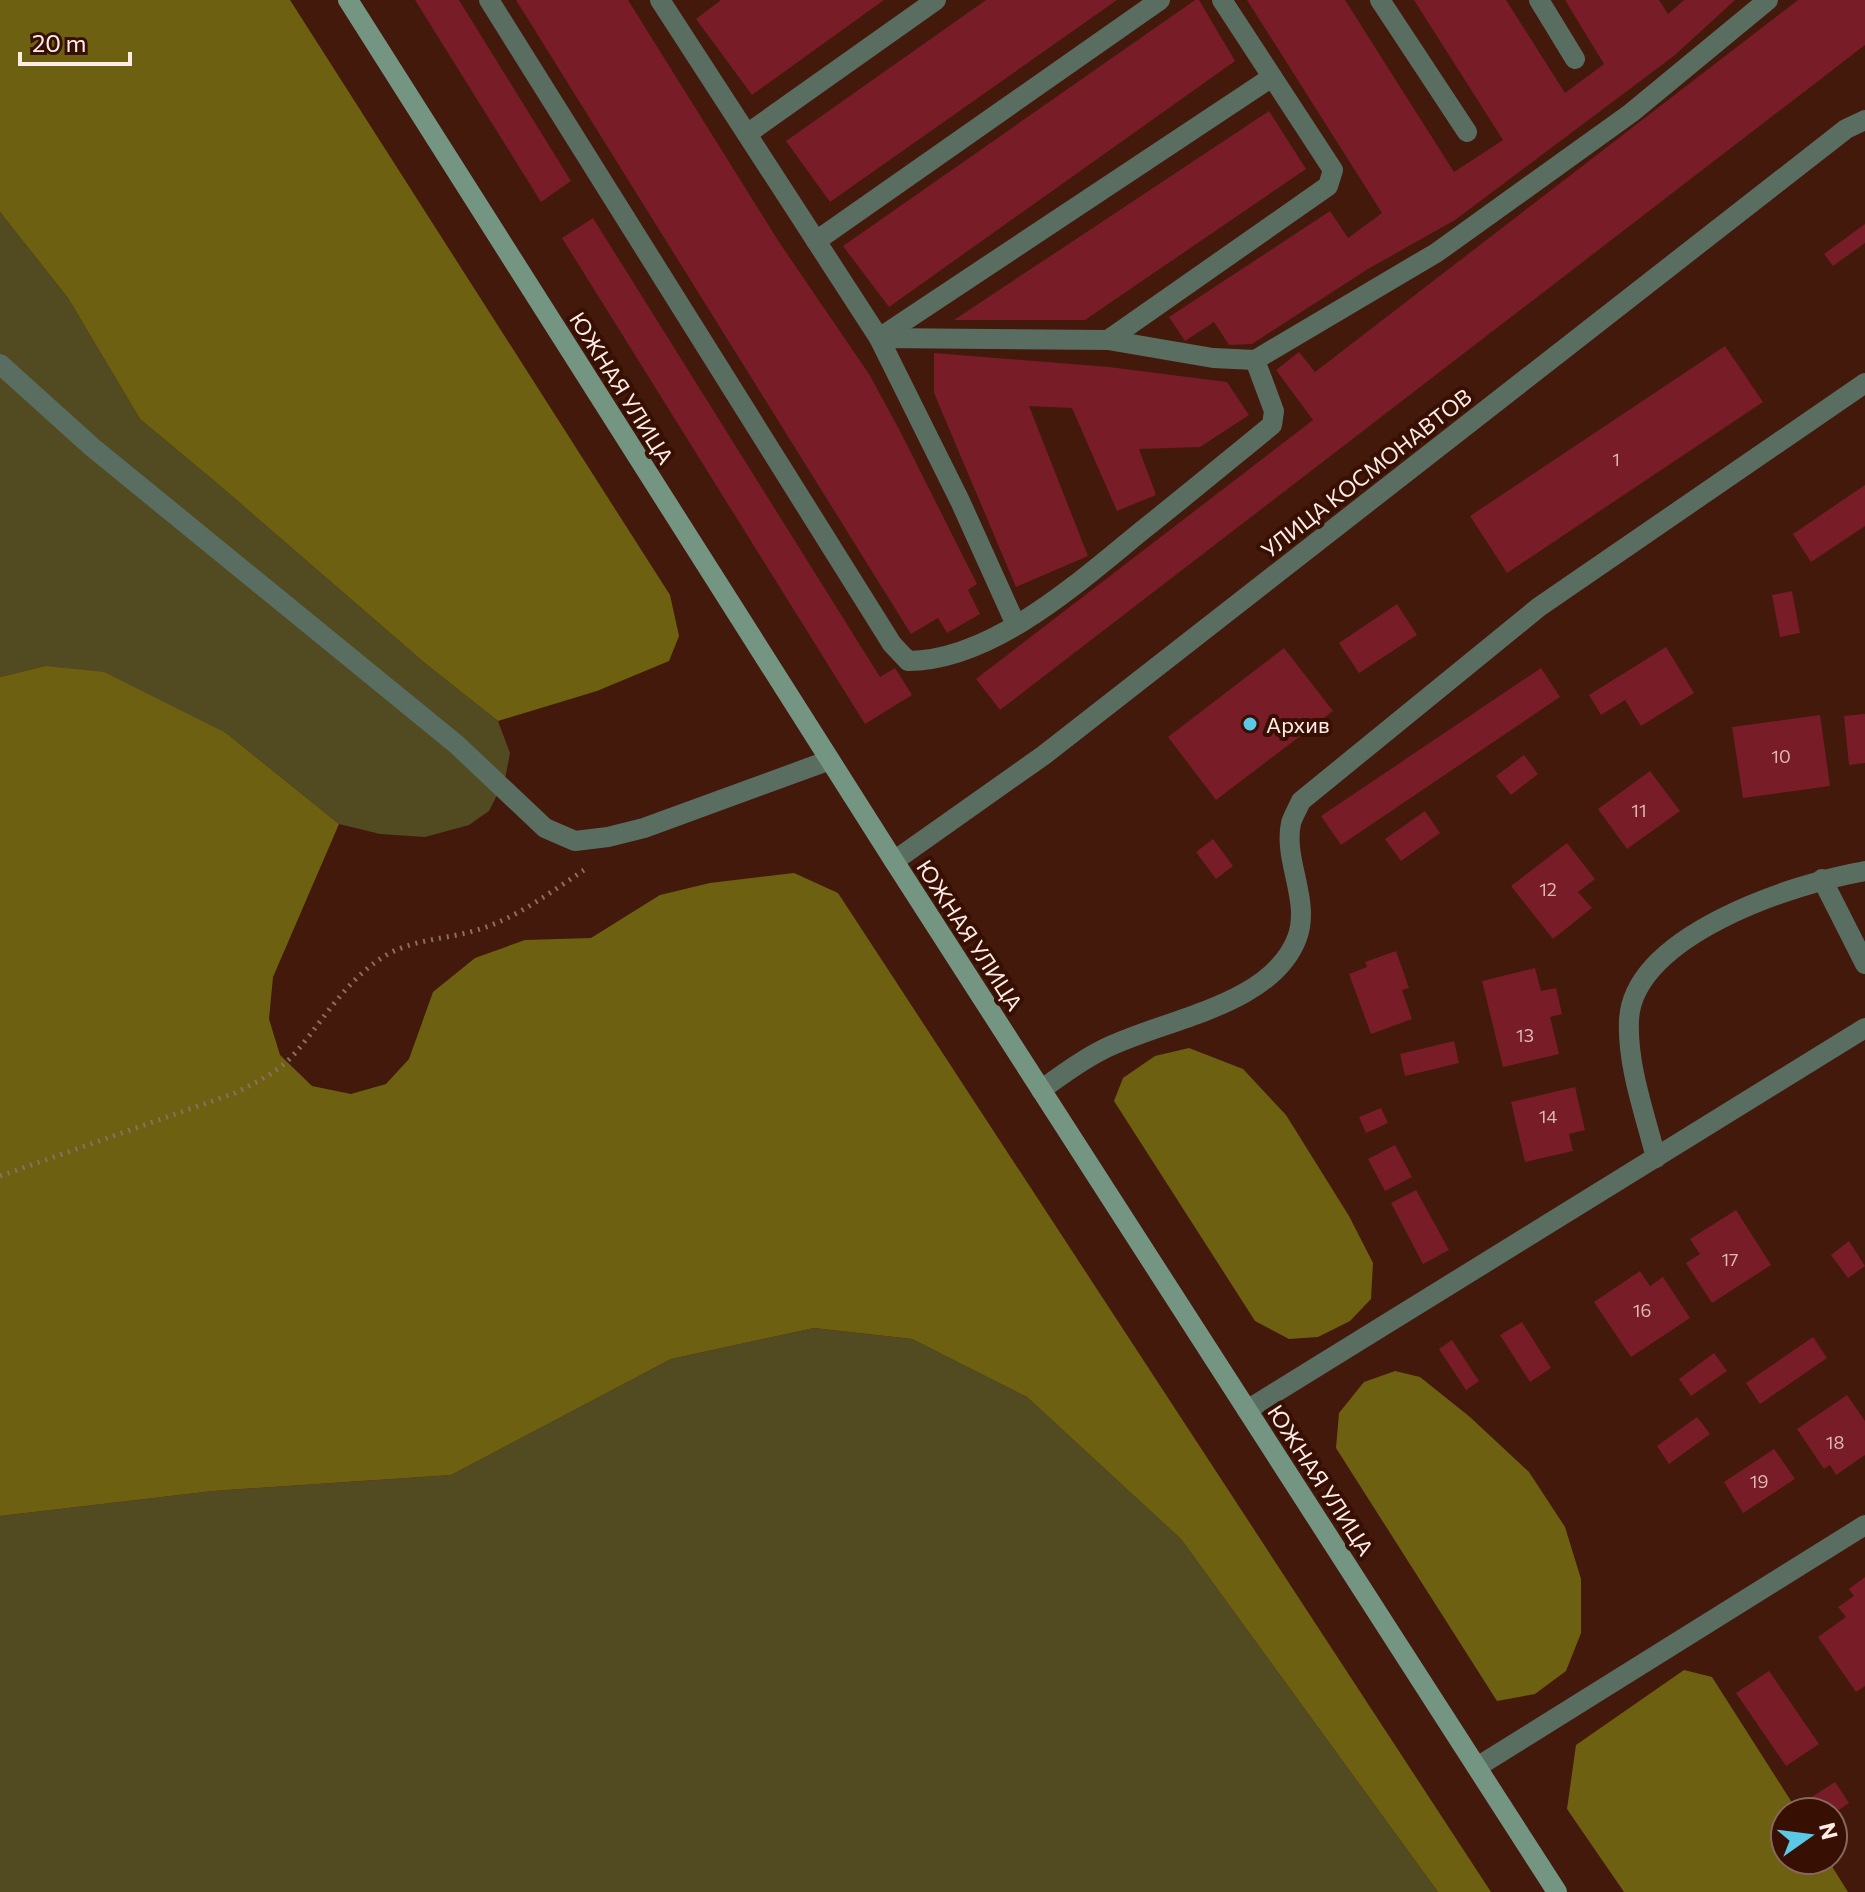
<svg xmlns="http://www.w3.org/2000/svg" width="1865" height="1892" font-family="Commissioner,sans-serif">
<style>
.green{fill:#524a21}
.forest{fill:#6d6011}
.building{fill:#781c27}
.lines{fill:none;stroke-linecap:round;stroke-linejoin:round}
.path{stroke:#8d6d63;stroke-width:5;stroke-dasharray:2 6;stroke-linecap:butt}
.lane{stroke:#596d61;stroke-width:20}
.street{stroke:#596d61;stroke-width:20}
.secondary{stroke:#749582;stroke-width:20}
.poi-dot{fill:#5bc8e6;stroke:#370f03;stroke-width:3}
.labels{text-anchor:middle;dominant-baseline:central;stroke-width:8;stroke-linejoin:round;paint-order:stroke}
.number-label{font-size:18px;fill:#dcb8b7}
.street-label{font-size:22px;fill:#feece7;stroke:#370f03}
.poi-label{font-size:22px;fill:#feece7;stroke:#370f03;text-anchor:start}
</style>
<rect width="100%" height="100%" fill="#42190b"/>
<g class="green">
<polygon points="0,212 68,298 140,419 218,484 426,664 498,721 510,753 505,779 489,811 469,825 425,837 380,834 339,824 226,733 45,666 0,677"/>
<polygon points="814,1328 912,1339 1027,1397 1181,1539 1438,1892 0,1892 0,1516 213,1491 451,1475 671,1359"/>
</g>
<g class="forest">
<polygon points="0,0 290,0 670,595 679,636 669,661 597,691 498,721 426,664 218,484 140,419 68,298 0,212"/>
<polygon points="45,666 104,672 226,733 339,824 273,977 269,1019 280,1055 312,1086 351,1094 386,1084 409,1059 433,992 475,958 525,940 591,938 660,895 710,883 794,873 838,893 1491,1892 1438,1892 1181,1539 1027,1397 912,1339 814,1328 671,1359 451,1475 213,1491 0,1516 0,677"/>
<polygon points="1189,1048 1243,1069 1286,1115 1349,1216 1373,1263 1371,1299 1350,1321 1318,1337 1289,1339 1255,1321 1114,1101 1123,1078 1155,1056"/>
<polygon points="1395,1371 1420,1377 1470,1417 1529,1472 1565,1527 1581,1579 1581,1633 1566,1671 1535,1694 1497,1701 1336,1448 1339,1413 1364,1382"/>
<polygon points="1684,1670 1712,1677 1798,1812 1785,1812 1785,1860 1828,1860 1848,1892 1624,1892 1567,1809 1576,1745"/>
</g>
<g class="building">
<polygon points="415,0 459,0 571,181 541,202"/>
<polygon points="516,0 628,0 779,242 869,374 900,431 977,584 968,590 980,614 947,633 938,618 911,634"/>
<polygon points="721,0 884,0 752,95 696,19"/>
<polygon points="986,0 1117,0 830,202 786,141"/>
<polygon points="1195,0 1199,0 1235,61 889,307 843,246"/>
<polygon points="1247,0 1345,0 1454,172 1503,140 1414,0 1506,0 1565,93 1604,64 1565,0 1659,0 1668,14 1684,0 1735,0 1675,55 1455,220 1368,269 1252,344 1229,345 1214,322 1185,341 1169,317 1330,211 1348,238 1382,213"/>
<polygon points="1798,0 1865,0 1865,45 1000,710 976,679 1313,420 1276,370 1299,352 1315,372"/>
<polygon points="1269,111 1306,169 1085,320 954,320"/>
<polygon points="593,218 880,677 895,668 912,695 865,724 562,238"/>
<polygon points="1865,224 1865,243 1833,266 1824,254"/>
<polygon points="1725,346 1763,402 1507,573 1470,516"/>
<polygon points="934,353 1109,367 1227,382 1249,415 1200,447 1139,449 1156,495 1117,511 1072,408 1029,406 1088,556 1016,587 934,393"/>
<polygon points="1865,485 1865,526 1811,562 1793,534"/>
<polygon points="1792,591 1800,633 1780,637 1772,595"/>
<polygon points="1397,604 1417,635 1359,673 1339,643"/>
<polygon points="1666,647 1694,693 1641,726 1625,700 1601,715 1589,695"/>
<polygon points="1284,648 1333,711 1216,800 1168,737"/>
<polygon points="1541,668 1560,697 1341,845 1321,816"/>
<polygon points="1865,714 1865,763 1849,765 1844,716"/>
<polygon points="1820,715 1830,786 1743,798 1732,727"/>
<polygon points="1524,755 1538,774 1511,795 1496,776"/>
<polygon points="1650,771 1680,811 1627,849 1598,809"/>
<polygon points="1425,811 1440,833 1401,861 1385,839"/>
<polygon points="1213,839 1233,866 1216,879 1196,852"/>
<polygon points="1567,843 1595,879 1578,892 1592,908 1553,939 1511,886"/>
<polygon points="1396,951 1409,988 1402,990 1412,1019 1371,1034 1349,974 1367,967 1365,962"/>
<polygon points="1535,968 1541,991 1556,988 1562,1014 1550,1017 1559,1054 1503,1067 1482,981"/>
<polygon points="1454,1041 1459,1063 1405,1076 1400,1054"/>
<polygon points="1575,1087 1585,1130 1569,1134 1573,1151 1525,1162 1511,1102"/>
<polygon points="1381,1108 1388,1123 1366,1133 1359,1117"/>
<polygon points="1395,1145 1412,1177 1385,1191 1368,1159"/>
<polygon points="1416,1190 1449,1250 1423,1264 1391,1203"/>
<polygon points="1736,1210 1771,1265 1712,1303 1686,1263 1700,1254 1690,1239"/>
<polygon points="1849,1241 1865,1266 1848,1278 1831,1255"/>
<polygon points="1640,1271 1650,1286 1663,1277 1690,1318 1631,1357 1594,1302"/>
<polygon points="1522,1322 1551,1368 1530,1382 1500,1335"/>
<polygon points="1813,1337 1827,1358 1760,1404 1746,1383"/>
<polygon points="1452,1340 1479,1381 1466,1390 1439,1349"/>
<polygon points="1714,1353 1727,1371 1691,1396 1679,1379"/>
<polygon points="1847,1395 1865,1421 1865,1455 1836,1475 1830,1465 1824,1469 1797,1429"/>
<polygon points="1697,1417 1710,1434 1669,1464 1657,1446"/>
<polygon points="1774,1449 1795,1479 1743,1513 1724,1482"/>
<polygon points="1865,1577 1865,1686 1856,1692 1818,1637 1846,1617 1838,1607 1854,1596 1849,1589"/>
<polygon points="1769,1671 1819,1744 1786,1766 1736,1693"/>
<polygon points="1835,1782 1849,1803 1833,1814 1808,1812 1802,1803"/>
</g>
<g class="lines">
<path class="path" d="M 0,1176 L 235,1093 C 257,1082 279,1072 296,1052 C 325,1018 347,978 388,954 C 415,939 448,939 477,930 C 515,919 551,892 584,870"/>
<g class="lane">
<path d="M 489,0 L 892,644 L 908,661 C 993,661 1081,580 1144,529 C 1187,495 1229,460 1272,425 L 1274,411 L 1255,360 L 1436,253 L 1631,113 L 1768,0"/>
<polyline points="660,0 879,338 1272,77"/>
<polyline points="1380,0 1467,132"/>
<polyline points="1539,0 1575,59"/>
<polyline points="747,134 936,0"/>
<polyline points="816,241 1160,0"/>
<polyline points="1108,340 1213,358 1255,360"/>
<polyline points="0,364 92,447 456,744 545,828 575,841 608,837 644,828 830,760"/>
<polyline points="1016,625 960,501 879,338 1108,340 1328,186 1333,170 1222,0"/>
<polyline points="1822,879 1865,964"/>
<path d="M 1041,1090 C 1060,1076 1080,1061 1102,1050 C 1162,1019 1271,1007 1297,938 C 1311,900 1283,861 1291,823 C 1293,816 1298,808 1301,801 L 1539,607 L 1865,383"/>
<path d="M 1656,1158 C 1645,1114 1627,1066 1629,1020 C 1633,935 1795,883 1865,871"/>
</g>
<g class="street">
<polyline points="894,861 1044,755 1846,129 1865,120"/>
<polyline points="1247,1410 1865,1028"/>
<polyline points="1477,1767 1865,1525"/>
</g>
<polyline class="secondary" points="348,0 894,861 1557,1892"/>
</g>
<circle class="poi-dot" cx="1250" cy="724" r="8"/>
<g class="labels">
<g class="number-label">
<text x="1616" y="459">1</text>
<text x="1781" y="756">10</text>
<text x="1639" y="810">11</text>
<text x="1548" y="889">12</text>
<text x="1525" y="1035">13</text>
<text x="1548" y="1116">14</text>
<text x="1730" y="1259">17</text>
<text x="1642" y="1310">16</text>
<text x="1835" y="1442">18</text>
<text x="1759" y="1481">19</text>
</g>
<g class="street-label">
<text transform="translate(622 388) rotate(58)">ЮЖНАЯ УЛИЦА</text>
<text transform="translate(1366 473) rotate(-38)">УЛИЦА КОСМОНАВТОВ</text>
<text transform="translate(970 935) rotate(57)">ЮЖНАЯ УЛИЦА</text>
<text transform="translate(1321 1480) rotate(57)">ЮЖНАЯ УЛИЦА</text>
</g>
<g class="poi-label">
<text x="1266" y="724">Архив</text>
</g>
</g>
<g transform="translate(1809 1836) rotate(76)"><circle r="38" fill="#370f03" stroke="#87675e" stroke-width="2"/>
<path d="M0-6L14 30L0 20L-14 30Z" fill="#5bc8e6"/>
<text y="-12" font-size="22" font-weight="bold" text-anchor="middle" fill="#feece7">N</text>
</g>
<path d="M20 52v12h110v-12" fill="none" stroke="#feece7" stroke-width="4"/>
<text x="32" y="52" font-size="24" fill="#feece7" stroke="#370f03" stroke-width="6" paint-order="stroke">20 m</text>
</svg>
